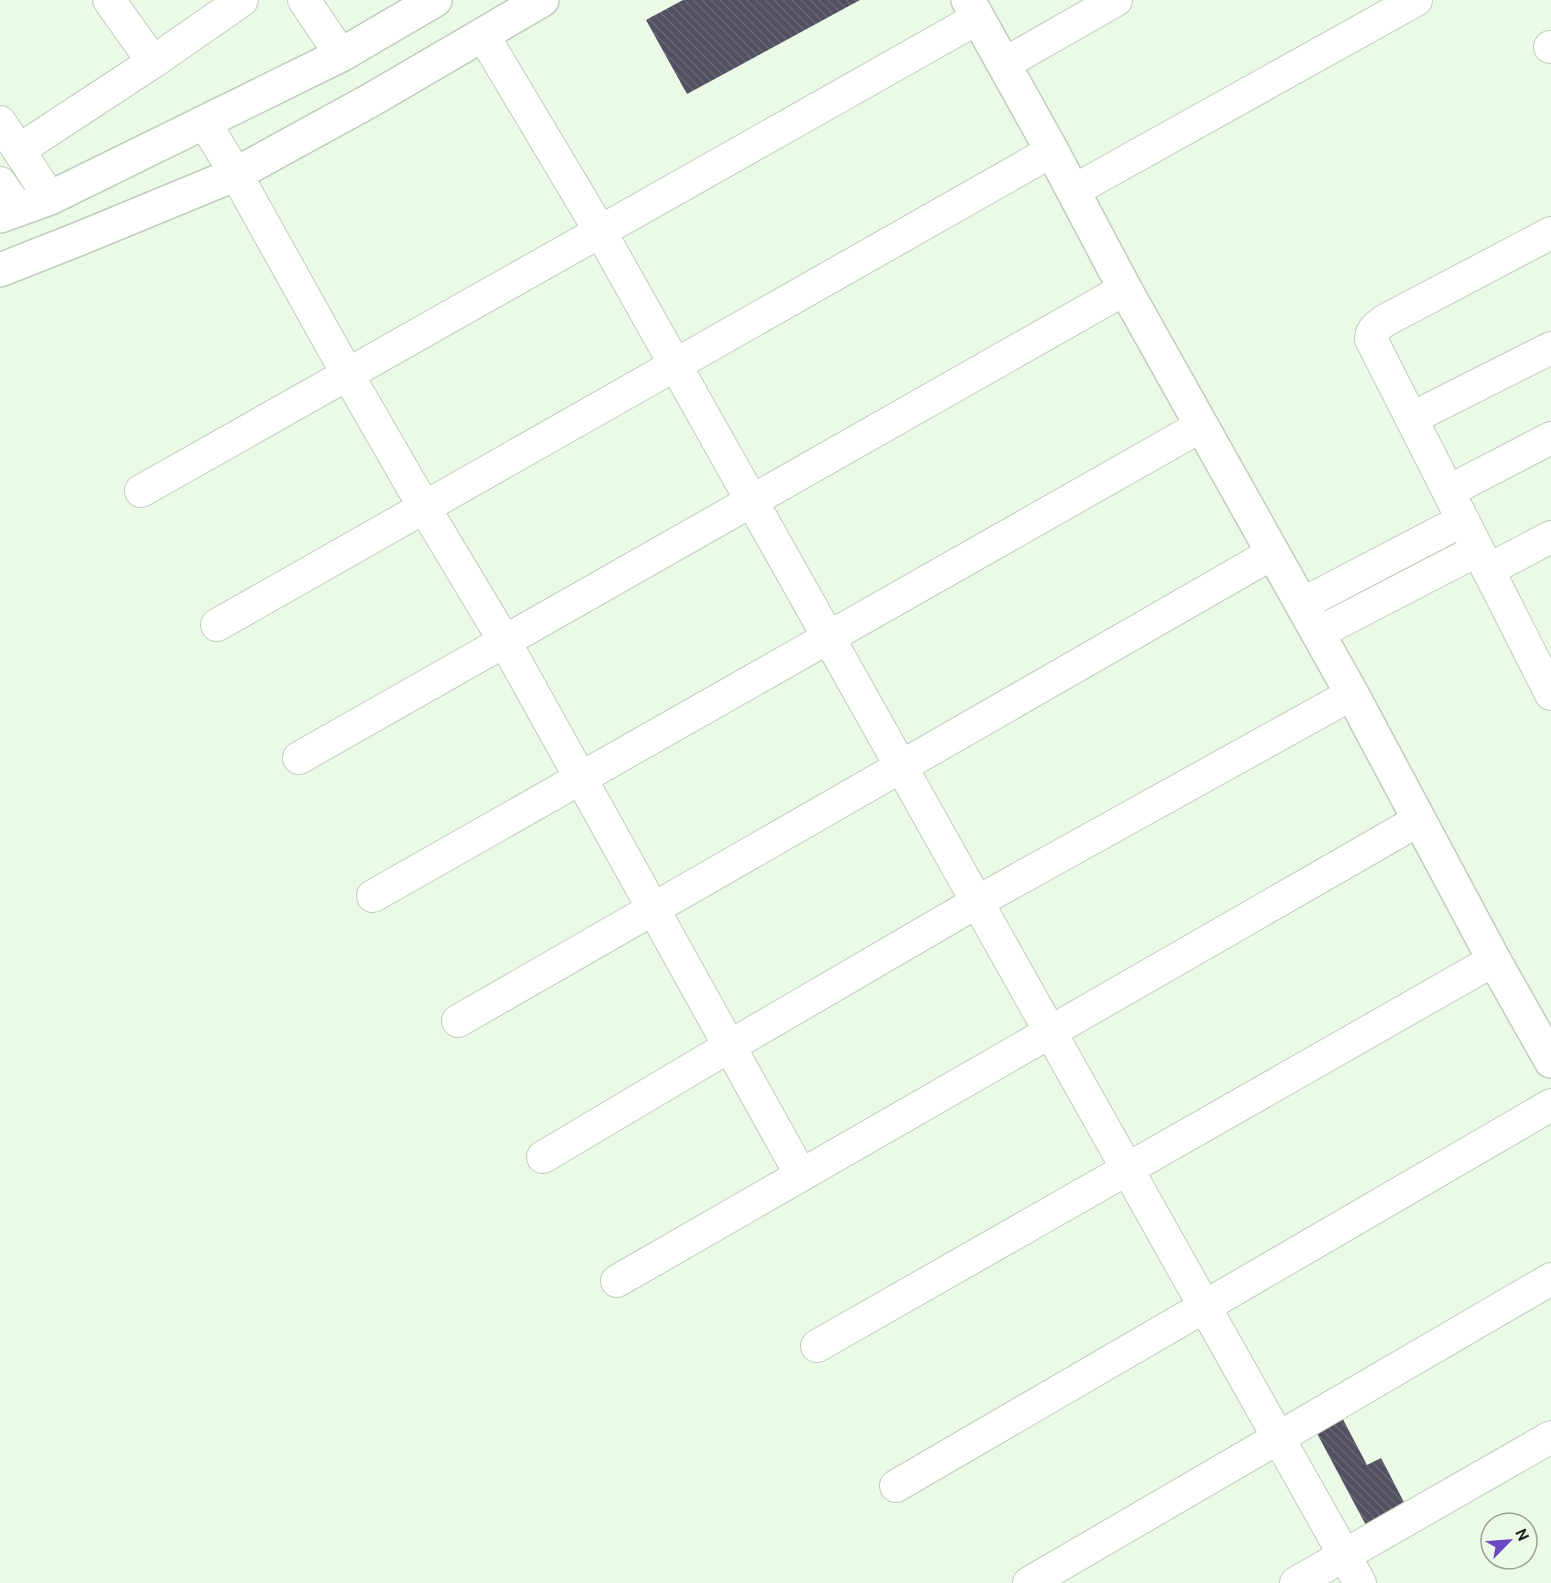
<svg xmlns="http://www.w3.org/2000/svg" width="1551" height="1583" font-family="Cabin,sans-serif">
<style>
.building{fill:url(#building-back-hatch)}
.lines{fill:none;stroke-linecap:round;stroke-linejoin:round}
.minor-casing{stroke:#bfcdbb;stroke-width:34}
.tertiary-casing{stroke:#bfcdbb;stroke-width:36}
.minor{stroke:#fff;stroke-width:32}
.tertiary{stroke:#fff;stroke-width:33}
</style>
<defs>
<pattern id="building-back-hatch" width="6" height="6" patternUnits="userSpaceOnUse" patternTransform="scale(1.5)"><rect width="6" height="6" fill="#525061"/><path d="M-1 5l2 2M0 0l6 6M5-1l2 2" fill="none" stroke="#676673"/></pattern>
</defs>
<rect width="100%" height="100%" fill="#ebf9e7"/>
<g class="building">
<polygon points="683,0 860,0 687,94 646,20"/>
<polygon points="1338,1410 1367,1465 1381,1458 1407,1508 1368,1529 1312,1424"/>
</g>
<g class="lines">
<g class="minor-casing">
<g id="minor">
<polyline points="109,0 153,62"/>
<polyline points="304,0 341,55"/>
<polyline points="483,35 600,231 1360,1583"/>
<polyline points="1550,47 1551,47"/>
<polyline points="1004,64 1116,0"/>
<polyline points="0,122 50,198"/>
<polyline points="204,122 236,174 348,375 424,507 505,642 801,1175"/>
<polyline points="19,150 153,62 242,0"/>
<polyline points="0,183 18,209"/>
<polyline points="1073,191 1416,0"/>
<path d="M 1551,233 L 1384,321 C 1378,326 1371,330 1371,339 L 1551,694"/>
<polyline points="1412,418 1551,348"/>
<polyline points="141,491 978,18"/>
<polyline points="1449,491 1551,438"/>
<polyline points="1488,570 1551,537"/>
<polyline points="1302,604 1463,520"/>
<polyline points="217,625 1052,151"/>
<polyline points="1318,633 1478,550"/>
<polyline points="299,758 1125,289"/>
<polyline points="373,896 1201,426"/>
<polyline points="458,1021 1273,553"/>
<polyline points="543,1157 730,1046 977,902 1352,694"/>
<polyline points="617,1281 1419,820"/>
<polyline points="817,1346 1494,960"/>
<polyline points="896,1486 1551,1105"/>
<polyline points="1029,1583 1551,1279"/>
<polyline points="1296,1583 1551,1437"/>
</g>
</g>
<g class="tertiary-casing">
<g id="tertiary">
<polyline points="968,0 1052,151 1125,289 1352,694 1494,960 1551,1061"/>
<polyline points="0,216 50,198 341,55 435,0"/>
<polyline points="0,270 81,238 236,174 371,100 542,0"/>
</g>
</g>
<use href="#minor" class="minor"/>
<use href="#tertiary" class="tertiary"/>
</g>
<g transform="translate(1509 1541) rotate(65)"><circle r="28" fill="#ebf9e7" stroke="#99a395" stroke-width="1.5"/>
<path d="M0-4.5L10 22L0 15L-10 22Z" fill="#6849c2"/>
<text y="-9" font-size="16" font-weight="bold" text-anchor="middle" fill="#1d221b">N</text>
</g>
</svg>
